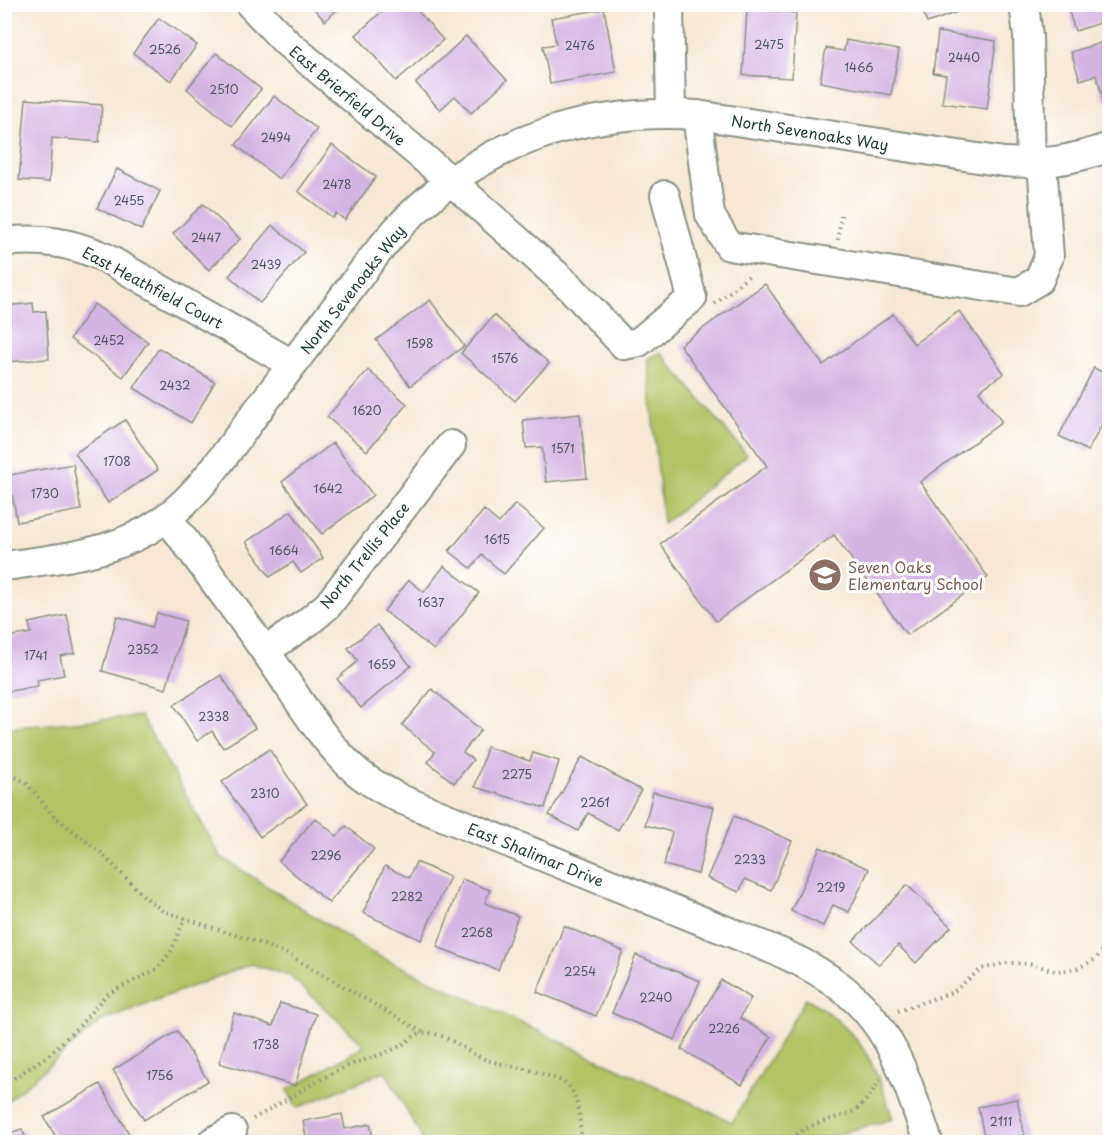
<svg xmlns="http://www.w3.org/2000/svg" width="1114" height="1147" font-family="'Playpen Sans',sans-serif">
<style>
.green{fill:#b3c365;stroke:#69804c;stroke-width:1.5}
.building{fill:#d3b3e2}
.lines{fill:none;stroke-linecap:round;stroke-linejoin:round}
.minor-casing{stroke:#8a9284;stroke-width:32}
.path{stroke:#8a9284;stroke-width:4;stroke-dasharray:1.5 4.5;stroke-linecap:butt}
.minor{stroke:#fff;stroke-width:28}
.labels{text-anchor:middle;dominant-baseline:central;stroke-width:6;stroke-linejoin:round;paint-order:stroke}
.number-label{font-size:12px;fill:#4c5a60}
.street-label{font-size:15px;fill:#1f3d34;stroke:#fff}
.education-label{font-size:15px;fill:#785e54;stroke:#fff;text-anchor:start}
</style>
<rect width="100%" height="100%" fill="#fff"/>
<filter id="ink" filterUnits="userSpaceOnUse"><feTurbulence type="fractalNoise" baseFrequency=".0167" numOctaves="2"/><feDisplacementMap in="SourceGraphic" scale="12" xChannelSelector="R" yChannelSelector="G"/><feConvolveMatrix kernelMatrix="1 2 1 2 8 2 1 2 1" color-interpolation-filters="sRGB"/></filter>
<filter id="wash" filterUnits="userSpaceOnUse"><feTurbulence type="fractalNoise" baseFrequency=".008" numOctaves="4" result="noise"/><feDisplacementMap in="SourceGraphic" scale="24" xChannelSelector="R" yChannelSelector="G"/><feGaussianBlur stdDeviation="1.35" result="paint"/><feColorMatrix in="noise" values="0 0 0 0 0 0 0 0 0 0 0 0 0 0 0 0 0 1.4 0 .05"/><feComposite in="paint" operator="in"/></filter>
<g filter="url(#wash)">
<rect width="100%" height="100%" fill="#f6e8d5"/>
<g class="green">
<polygon points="660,352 747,455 663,524 647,359"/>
<path d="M 141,716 L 221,857 L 372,953 L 732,1122 L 806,998 C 861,1031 874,1060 893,1119 L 808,1142 L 424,1142 L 385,1071 L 297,1108 L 287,1090 L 365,1046 L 290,976 L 251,964 L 101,1021 L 5,1103 L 5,728 Z"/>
</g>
<g id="blocks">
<g class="building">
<polygon points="310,4 343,4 325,21"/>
<polygon points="390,4 412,4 443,40 396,81 356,35"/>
<polygon points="920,4 977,4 977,5 927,23"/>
<polygon points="1073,4 1110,4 1110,20 1075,31 1067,6"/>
<polygon points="604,9 616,72 550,84 543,46 556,44 551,18"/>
<polygon points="747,9 796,13 792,78 743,75"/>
<polygon points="159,18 197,45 171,81 133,53"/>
<polygon points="938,32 996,41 987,109 942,103 946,75 933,73"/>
<polygon points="466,36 507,80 471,113 455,96 440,110 416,83"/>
<polygon points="846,40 899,50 891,95 820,82 826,48 844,51"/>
<polygon points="1110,40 1110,99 1104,101 1096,75 1080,80 1071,52"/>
<polygon points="216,53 261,89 232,126 187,89"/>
<polygon points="274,96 317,129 279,179 236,145"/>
<polygon points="26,99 102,105 99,142 52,138 49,182 19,180"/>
<polygon points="332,145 376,177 345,220 336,213 333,218 298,191"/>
<polygon points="117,169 160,191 141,230 97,208"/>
<polygon points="6,170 9,190 4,191 4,171"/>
<polygon points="203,204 240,239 209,270 173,234"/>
<polygon points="272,225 304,252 260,303 229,276"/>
<polygon points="765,284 823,365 893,314 914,344 959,311 1004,373 979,391 1002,422 920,482 988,577 907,635 834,535 716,621 660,544 767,466 680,345"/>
<polygon points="430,300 464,346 410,386 376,340"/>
<polygon points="33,303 34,312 46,311 49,359 4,362 4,306"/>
<polygon points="94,304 148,342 123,377 70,339"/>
<polygon points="494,315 549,363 515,401 461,353"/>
<polygon points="159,348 215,382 191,423 134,388"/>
<polygon points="1094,368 1110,376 1110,409 1088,451 1059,436"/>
<polygon points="368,370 407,404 367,451 327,417"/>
<polygon points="580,414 587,478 546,482 542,447 526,448 523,420"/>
<polygon points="125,420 158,470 108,503 75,453"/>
<polygon points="333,443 373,495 322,534 282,482"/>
<polygon points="73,464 81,510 17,522 9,475"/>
<polygon points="515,504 544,528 504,574 482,555 471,568 449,551 484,510 499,523"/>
<polygon points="291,511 323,558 301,573 293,562 270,577 246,542"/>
<polygon points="444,566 479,593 434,650 384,611 409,580 424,592"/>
<polygon points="157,613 186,621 166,689 102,671 117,616 152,627"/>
<polygon points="67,615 75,653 60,656 64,675 37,680 38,686 5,692 4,638 31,633 29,623"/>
<polygon points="377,625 411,666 361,708 337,679 358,661 348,648"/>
<polygon points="221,675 255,728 223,748 212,731 197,741 174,705"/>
<polygon points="432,689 481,730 463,752 473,760 454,783 428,762 435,752 402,725"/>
<polygon points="487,747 530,761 533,753 559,761 545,808 475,787"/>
<polygon points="269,749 307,804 260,837 222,782"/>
<polygon points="582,757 641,790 618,830 588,813 578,831 549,815"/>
<polygon points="653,792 714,807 698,874 664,865 672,832 645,825"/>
<polygon points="734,816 792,841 771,890 745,879 739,892 707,878"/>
<polygon points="315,818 337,836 346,826 374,849 329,903 279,861"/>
<polygon points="820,847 869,869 849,912 833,905 823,926 791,911"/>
<polygon points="416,862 450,877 421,940 363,913 385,866 409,878"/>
<polygon points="462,879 490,890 485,903 518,916 498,970 437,947"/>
<polygon points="907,885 951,927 916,963 898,945 879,965 853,941"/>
<polygon points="564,926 623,951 596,1016 537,992"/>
<polygon points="636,955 700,981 675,1040 612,1013"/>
<polygon points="721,980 751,998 740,1018 771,1037 742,1085 681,1049"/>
<polygon points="280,1003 316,1014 295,1086 219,1063 234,1013 273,1026"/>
<polygon points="177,1031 208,1081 144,1120 113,1070"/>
<polygon points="100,1084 134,1142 59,1142 44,1117"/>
<polygon points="1017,1099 1026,1142 977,1142 976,1137 984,1136 978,1107"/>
<polygon points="342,1114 345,1129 370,1124 374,1142 307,1142 303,1121"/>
<polygon points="22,1129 27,1142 4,1142 4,1135"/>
</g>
</g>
</g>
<g filter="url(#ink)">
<use href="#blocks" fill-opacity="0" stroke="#8a9284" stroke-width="1.5"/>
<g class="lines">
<g class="minor-casing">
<g id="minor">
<polyline points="250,4 286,42 451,181 571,288 624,345 639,342 692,298 665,195"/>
<polyline points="669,4 671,113"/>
<polyline points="1024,4 1028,36 1031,164"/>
<polyline points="697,115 710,215 729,246 1019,292 1039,280 1049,256 1042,163"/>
<path d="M 4,242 C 43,238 69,242 104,257 L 292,364"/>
<path d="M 167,517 C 200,562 233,606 265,651 C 294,691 319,738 356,771 C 370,783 387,792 403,800 L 784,954 C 880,997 897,1049 928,1142"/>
<path d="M 4,566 C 54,559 104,555 148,530 C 194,504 224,455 255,414 C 285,374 315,335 345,295 C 366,267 386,239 411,215 C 490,139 589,108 697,115 L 1004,162 C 1044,165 1072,160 1110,147"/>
<polyline points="265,651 308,622 328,605 451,445"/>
<polyline points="212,1142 232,1131"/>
</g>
</g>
<g class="path">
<polyline points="838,240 841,215"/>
<polyline points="715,304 751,274"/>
<polyline points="4,774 18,778 27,784 54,816 101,853 145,897 163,911 259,943 287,954 424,1033"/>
<polyline points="898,1011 953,992 981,969 1006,963 1031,964 1055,971 1076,969 1096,959 1100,953 1110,945"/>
<polyline points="4,1085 50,1054 80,1025 106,995 157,969 171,951 185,918"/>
<path d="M 253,1119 C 281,1103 308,1086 336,1071 C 356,1061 380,1057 400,1046 C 408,1042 414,1034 423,1033 C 447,1031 468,1055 490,1061 C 509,1066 560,1074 571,1089 C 580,1103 580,1127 582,1142"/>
<path d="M 787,1142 C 794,1137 802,1130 811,1126 C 850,1110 854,1122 880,1080"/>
</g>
<use href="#minor" class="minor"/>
</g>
</g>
<defs>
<g id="school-disc" transform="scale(1.725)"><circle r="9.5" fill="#8d6e63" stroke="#fff"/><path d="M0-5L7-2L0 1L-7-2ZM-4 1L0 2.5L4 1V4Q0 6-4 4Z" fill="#fff"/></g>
</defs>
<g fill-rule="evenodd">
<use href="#school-disc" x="825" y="575"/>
</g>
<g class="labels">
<g class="number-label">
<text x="769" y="44">2475</text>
<text x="580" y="45">2476</text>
<text x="165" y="49">2526</text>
<text x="964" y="57">2440</text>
<text x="859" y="67">1466</text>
<text x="224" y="89">2510</text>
<text x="276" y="137">2494</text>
<text x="337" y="184">2478</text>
<text x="129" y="200">2455</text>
<text x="206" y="237">2447</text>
<text x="266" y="264">2439</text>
<text x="109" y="340">2452</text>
<text x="420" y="343">1598</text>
<text x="505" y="358">1576</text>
<text x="175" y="385">2432</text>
<text x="367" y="410">1620</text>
<text x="563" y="448">1571</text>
<text x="117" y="461">1708</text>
<text x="328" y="488">1642</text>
<text x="45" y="493">1730</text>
<text x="497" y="539">1615</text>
<text x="284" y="550">1664</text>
<text x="431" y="602">1637</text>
<text x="143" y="649">2352</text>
<text x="36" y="655">1741</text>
<text x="382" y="664">1659</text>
<text x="214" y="716">2338</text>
<text x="517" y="774">2275</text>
<text x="265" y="793">2310</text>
<text x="595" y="802">2261</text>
<text x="326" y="855">2296</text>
<text x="750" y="859">2233</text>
<text x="831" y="887">2219</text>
<text x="407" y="896">2282</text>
<text x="477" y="932">2268</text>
<text x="580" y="971">2254</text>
<text x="656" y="997">2240</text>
<text x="724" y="1028">2226</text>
<text x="266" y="1044">1738</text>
<text x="160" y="1075">1756</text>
<text x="1001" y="1121">2111</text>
</g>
<g class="street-label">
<text transform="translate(348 95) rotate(40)">East Brierfield Drive</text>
<text transform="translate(810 132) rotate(9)">North Sevenoaks Way</text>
<text transform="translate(153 287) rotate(28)">East Heathfield Court</text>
<text transform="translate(352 289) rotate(-52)">North Sevenoaks Way</text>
<text transform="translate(364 555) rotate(-51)">North Trellis Place</text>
<text transform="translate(536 854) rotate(22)">East Shalimar Drive</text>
</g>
<g class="education-label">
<text x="848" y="566">Seven Oaks<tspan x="848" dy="17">Elementary School</tspan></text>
</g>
</g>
<rect width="1114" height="1147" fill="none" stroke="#fff" stroke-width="24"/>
</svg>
